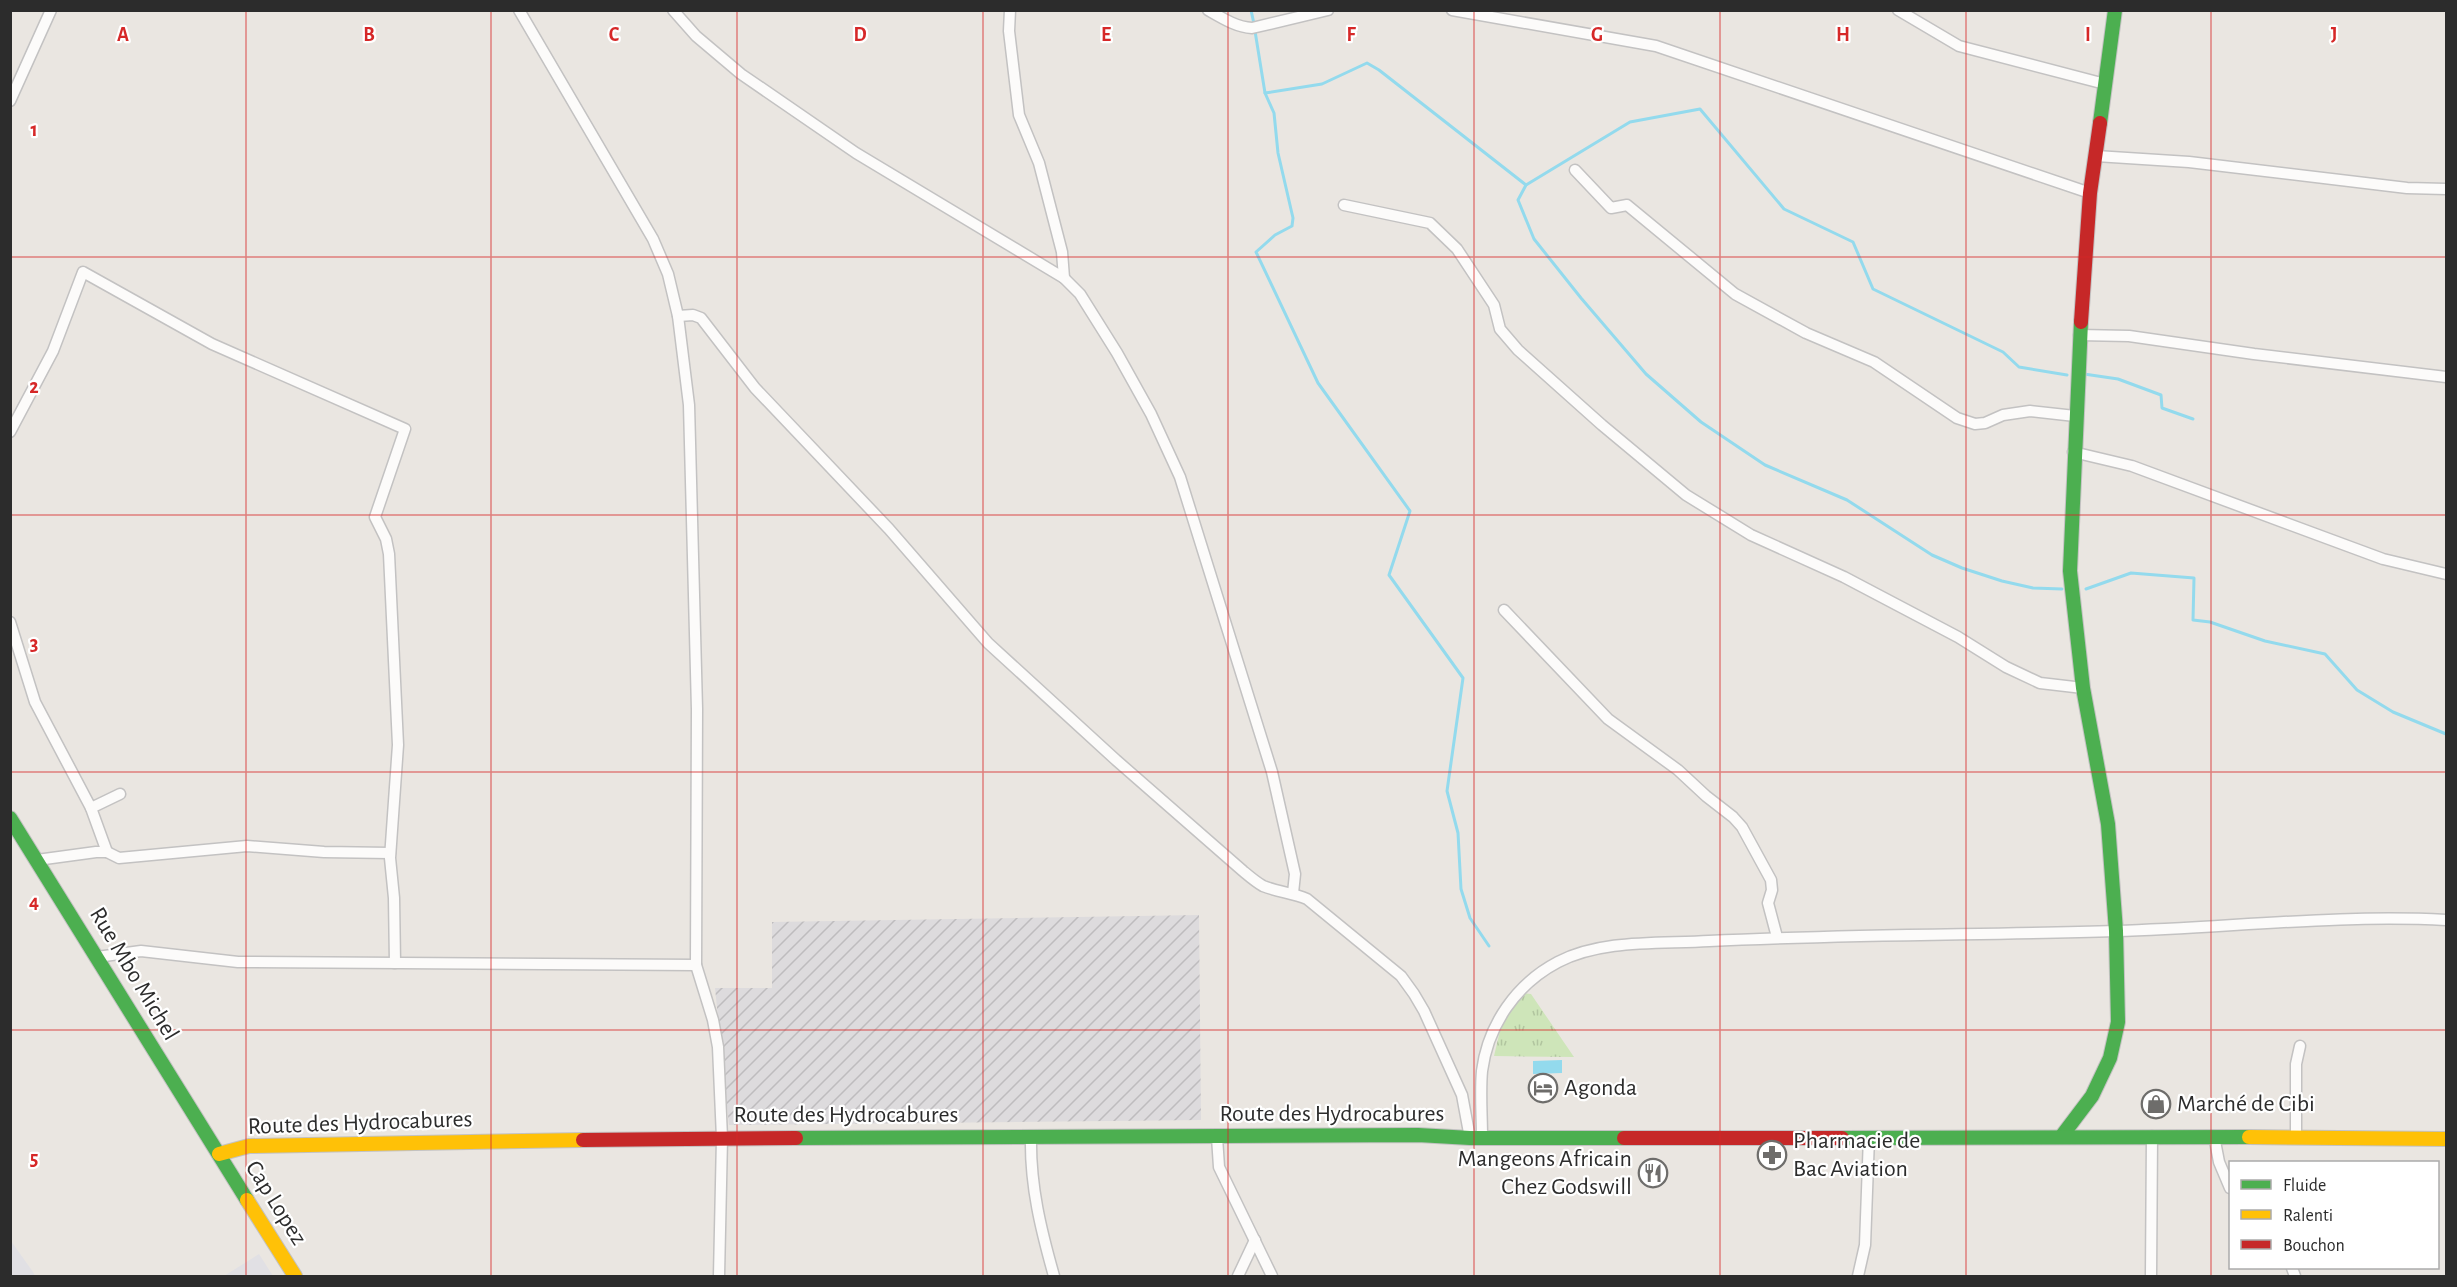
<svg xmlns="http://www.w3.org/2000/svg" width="2457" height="1287" font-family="'Alegreya Sans',sans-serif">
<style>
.industrial{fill:url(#industrial-furrows)}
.airport{fill:#e1e0e4}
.grass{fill:url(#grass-tufts)}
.water{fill:#93daed}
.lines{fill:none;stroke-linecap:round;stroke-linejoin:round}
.stream{stroke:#93daed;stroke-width:3}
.street-casing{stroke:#c3c2c2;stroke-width:13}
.fast-casing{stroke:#c3c2c2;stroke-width:16}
.slow-casing{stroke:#c3c2c2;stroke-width:16}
.jam-casing{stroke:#c3c2c2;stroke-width:16}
.street{stroke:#fcfbfa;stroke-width:10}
.fast{stroke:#4caf50;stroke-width:14}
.slow{stroke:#ffc107;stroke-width:14}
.jam{stroke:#c62828;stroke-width:14}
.grid{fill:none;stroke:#d62828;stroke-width:1.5;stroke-opacity:0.55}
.labels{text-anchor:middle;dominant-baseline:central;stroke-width:4.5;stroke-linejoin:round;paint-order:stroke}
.street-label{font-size:24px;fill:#2c2c2c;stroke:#fff}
.poi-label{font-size:24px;fill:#2c2c2c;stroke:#fff;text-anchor:start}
.grid-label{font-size:20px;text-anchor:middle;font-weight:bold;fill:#d62828;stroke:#fff;stroke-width:4.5;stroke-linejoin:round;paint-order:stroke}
</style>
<defs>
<pattern id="industrial-furrows" width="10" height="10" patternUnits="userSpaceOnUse" patternTransform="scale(1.5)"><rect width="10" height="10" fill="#dddbdd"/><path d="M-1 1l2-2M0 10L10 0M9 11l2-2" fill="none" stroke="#bebcbe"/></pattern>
<pattern id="grass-tufts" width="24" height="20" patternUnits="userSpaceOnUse" patternTransform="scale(1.5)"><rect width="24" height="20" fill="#cee5b9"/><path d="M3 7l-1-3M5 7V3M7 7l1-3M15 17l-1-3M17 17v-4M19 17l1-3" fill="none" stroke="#b1c59f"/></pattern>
</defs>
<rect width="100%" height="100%" fill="#eae6e1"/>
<polygon class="industrial" points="1199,915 1201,1120 729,1125 715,988 772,988 772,922"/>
<g class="airport">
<polygon points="11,1241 33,1272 35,1276 11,1276"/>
<polygon points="259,1254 273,1276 224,1276"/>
</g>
<polygon class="grass" points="1523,993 1531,994 1574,1057 1494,1056 1503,1018"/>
<polygon class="water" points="1562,1060 1562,1073 1533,1074 1533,1061"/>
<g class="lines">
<g class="stream">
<polyline points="1251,10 1254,24"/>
<polyline points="1255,31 1265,93 1322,84 1367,63 1379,70 1526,185"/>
<polyline points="1265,93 1274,113 1278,153 1293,218 1292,226 1275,235 1256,252 1318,383 1410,511 1389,575 1463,678 1447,791 1458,833 1461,889 1470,918 1489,946"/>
<polyline points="2084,374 2118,379 2161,395 2162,408 2193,419"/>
<polyline points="2062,589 2033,588 2002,581 1962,568 1932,555 1847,500 1765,465 1701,422 1646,374 1581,298 1534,239 1518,200 1526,185 1630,122 1700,109 1784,209 1853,242 1873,289 2003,352 2019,367 2067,375"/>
<polyline points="2086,589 2131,573 2194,578 2193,620 2210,622 2265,641 2325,654 2357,690 2393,712 2446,734"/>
</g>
<g class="street-casing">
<g id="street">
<polyline points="519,10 653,239 668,274 678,316 689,405 697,709 696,965 713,1020 718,1047 722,1138 719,1276"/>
<polyline points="673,10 696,36 741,74 856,153 1064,278 1080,294 1117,353 1151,414 1180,477 1272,772 1295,874 1293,893"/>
<polyline points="1010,10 1009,31 1019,115 1039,163 1062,252 1064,278"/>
<path d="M 1208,10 C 1222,18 1236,27 1252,28 L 1328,10"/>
<polyline points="1452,10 1656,46 2090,193"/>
<polyline points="1898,10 1959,46 2105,84"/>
<polyline points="10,101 51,10"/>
<polyline points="2096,156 2189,162 2407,188 2446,189"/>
<polyline points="1575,170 1611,208 1627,205 1735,294 1806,333 1874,362 1957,418 1975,424 1985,423 2003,415 2030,411 2075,416"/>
<polyline points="1344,205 1430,223 1457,249 1494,305 1500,329 1518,350 1602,425 1686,495 1751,535 1844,577 1958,637 2006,667 2040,683 2083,688"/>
<path d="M 678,316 L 693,315 L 701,318 L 755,388 L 889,529 L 988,643 L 1116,760 L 1243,871 C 1249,876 1256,882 1263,886 C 1278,892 1293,893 1307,899 L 1401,976 L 1414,994 L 1424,1011 L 1462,1095 L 1470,1138"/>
<polyline points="2079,335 2129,336 2254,354 2446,377"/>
<polyline points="10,432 53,351 83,272 212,344 405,429 375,517 386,539 389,554 398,745 390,858 394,898 395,963"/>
<polyline points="2073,452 2132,466 2383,559 2446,574"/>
<polyline points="1504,610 1608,719 1678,770 1706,796 1733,817 1742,827 1771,880 1772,890 1768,903 1777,937"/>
<polyline points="10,622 35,702 91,808"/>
<polyline points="107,852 91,808 120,794"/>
<polyline points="37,860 96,852 107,852 119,858 247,846 324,852 390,853"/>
<polyline points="97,957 141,951 238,962 696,965"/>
<polyline points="2214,1136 2219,1162 2230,1188"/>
<path d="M 1031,1137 C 1030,1186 1041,1230 1054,1276"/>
<polyline points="1217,1137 1219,1167 1272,1276"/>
<path d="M 1482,1137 C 1482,1116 1480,1093 1482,1071 C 1488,1025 1516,984 1558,962 C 1602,939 1660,944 1709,941 C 1845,934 1981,935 2116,931 C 2226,928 2337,914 2446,920"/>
<polyline points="2296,1137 2296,1064 2300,1046"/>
<polyline points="2292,1268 2295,1276"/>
<polyline points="1238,1276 1255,1240"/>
<polyline points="1858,1276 1865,1245 1869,1137"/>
<polyline points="2151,1276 2152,1136"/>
</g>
</g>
<g class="fast-casing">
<g id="fast">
<polyline points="2100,123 2115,10"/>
<polyline points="10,818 247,1200"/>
<polyline points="2061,1137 2092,1096 2110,1058 2118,1022 2116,931 2108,824 2083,688 2070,571 2081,322"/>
<polyline points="796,1138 1418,1135 1470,1138 1624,1138"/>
<polyline points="1842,1138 2249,1137"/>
</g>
</g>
<g class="slow-casing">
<g id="slow">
<polyline points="2249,1137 2446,1139"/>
<polyline points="219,1154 249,1146 583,1140"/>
<polyline points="247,1200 295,1276"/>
</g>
</g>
<g class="jam-casing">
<g id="jam">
<polyline points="2081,322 2090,193 2100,123"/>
<polyline points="1624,1138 1842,1138"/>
<polyline points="583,1140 796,1138"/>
</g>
</g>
<use href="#street" class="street"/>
<use href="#fast" class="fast"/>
<use href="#slow" class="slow"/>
<use href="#jam" class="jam"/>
</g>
<path class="grid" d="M 246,10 L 246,1276M 491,10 L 491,1276M 737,10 L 737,1276M 983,10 L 983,1276M 1228,10 L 1228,1276M 1474,10 L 1474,1276M 1720,10 L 1720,1276M 1966,10 L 1966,1276M 2211,10 L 2211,1276M 10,257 L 2446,257M 10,515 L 2446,515M 10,772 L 2446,772M 10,1030 L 2446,1030"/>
<defs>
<g id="hotel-ring" transform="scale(1.5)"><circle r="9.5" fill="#fff" stroke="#6e6d6b" stroke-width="1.5"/><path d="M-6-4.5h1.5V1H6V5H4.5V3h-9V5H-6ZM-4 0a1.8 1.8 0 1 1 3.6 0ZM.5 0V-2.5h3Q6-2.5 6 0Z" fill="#6e6d6b"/></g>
<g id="shop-ring" transform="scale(1.5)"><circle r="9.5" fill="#fff" stroke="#6e6d6b" stroke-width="1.5"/><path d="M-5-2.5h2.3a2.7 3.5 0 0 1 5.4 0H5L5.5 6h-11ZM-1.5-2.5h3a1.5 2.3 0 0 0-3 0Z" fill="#6e6d6b"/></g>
<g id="pharmacy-ring" transform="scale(1.5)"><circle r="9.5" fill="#fff" stroke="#6e6d6b" stroke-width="1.5"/><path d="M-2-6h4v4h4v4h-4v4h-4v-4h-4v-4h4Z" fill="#6e6d6b"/></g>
<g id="restaurant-ring" transform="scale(1.5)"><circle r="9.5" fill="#fff" stroke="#6e6d6b" stroke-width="1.5"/><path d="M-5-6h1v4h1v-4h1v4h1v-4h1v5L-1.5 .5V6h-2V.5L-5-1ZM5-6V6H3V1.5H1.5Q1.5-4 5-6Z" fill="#6e6d6b"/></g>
</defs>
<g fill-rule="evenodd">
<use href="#hotel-ring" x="1543" y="1088"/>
<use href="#shop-ring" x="2156" y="1104"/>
<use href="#pharmacy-ring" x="1772" y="1155"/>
<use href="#restaurant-ring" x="1653" y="1173"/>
</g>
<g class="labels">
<g class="street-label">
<text transform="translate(134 974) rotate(59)">Rue Mbo Michel</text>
<text x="1332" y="1114">Route des Hydrocabures</text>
<text x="846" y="1115">Route des Hydrocabures</text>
<text transform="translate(360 1123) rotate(-2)">Route des Hydrocabures</text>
<text transform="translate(276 1203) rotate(58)">Cap Lopez</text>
</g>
<g class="poi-label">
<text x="1564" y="1088">Agonda</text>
<text x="2177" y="1104">Marché de Cibi</text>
<text x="1793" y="1141">Pharmacie de<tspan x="1793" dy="28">Bac Aviation</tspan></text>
<text x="1632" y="1159" text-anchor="end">Mangeons Africain<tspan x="1632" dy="28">Chez Godswill</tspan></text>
</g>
</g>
<g class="grid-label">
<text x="123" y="41">A</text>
<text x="369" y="41">B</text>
<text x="614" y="41">C</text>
<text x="860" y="41">D</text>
<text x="1106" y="41">E</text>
<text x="1351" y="41">F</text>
<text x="1597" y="41">G</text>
<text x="1843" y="41">H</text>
<text x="2088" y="41">I</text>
<text x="2334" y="41">J</text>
<text x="34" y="136">1</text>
<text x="34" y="393">2</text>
<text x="34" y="650">3</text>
<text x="34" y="908">4</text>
<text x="34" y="1165">5</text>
</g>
<rect width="2457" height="1287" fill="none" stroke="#2c2c2c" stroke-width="24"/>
<rect x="2229" y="1161" width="210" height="108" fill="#ffffff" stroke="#ababab" stroke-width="1.5"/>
<rect x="2241" y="1180" width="30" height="9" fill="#4caf50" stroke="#ababab" stroke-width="1.5"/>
<text x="2283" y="1191" font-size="18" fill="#2c2c2c">Fluide</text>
<rect x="2241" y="1210" width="30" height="9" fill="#ffc107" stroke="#ababab" stroke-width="1.5"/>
<text x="2283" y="1221" font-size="18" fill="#2c2c2c">Ralenti</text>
<rect x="2241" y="1240" width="30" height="9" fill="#c62828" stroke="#ababab" stroke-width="1.5"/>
<text x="2283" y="1251" font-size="18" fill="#2c2c2c">Bouchon</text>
</svg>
